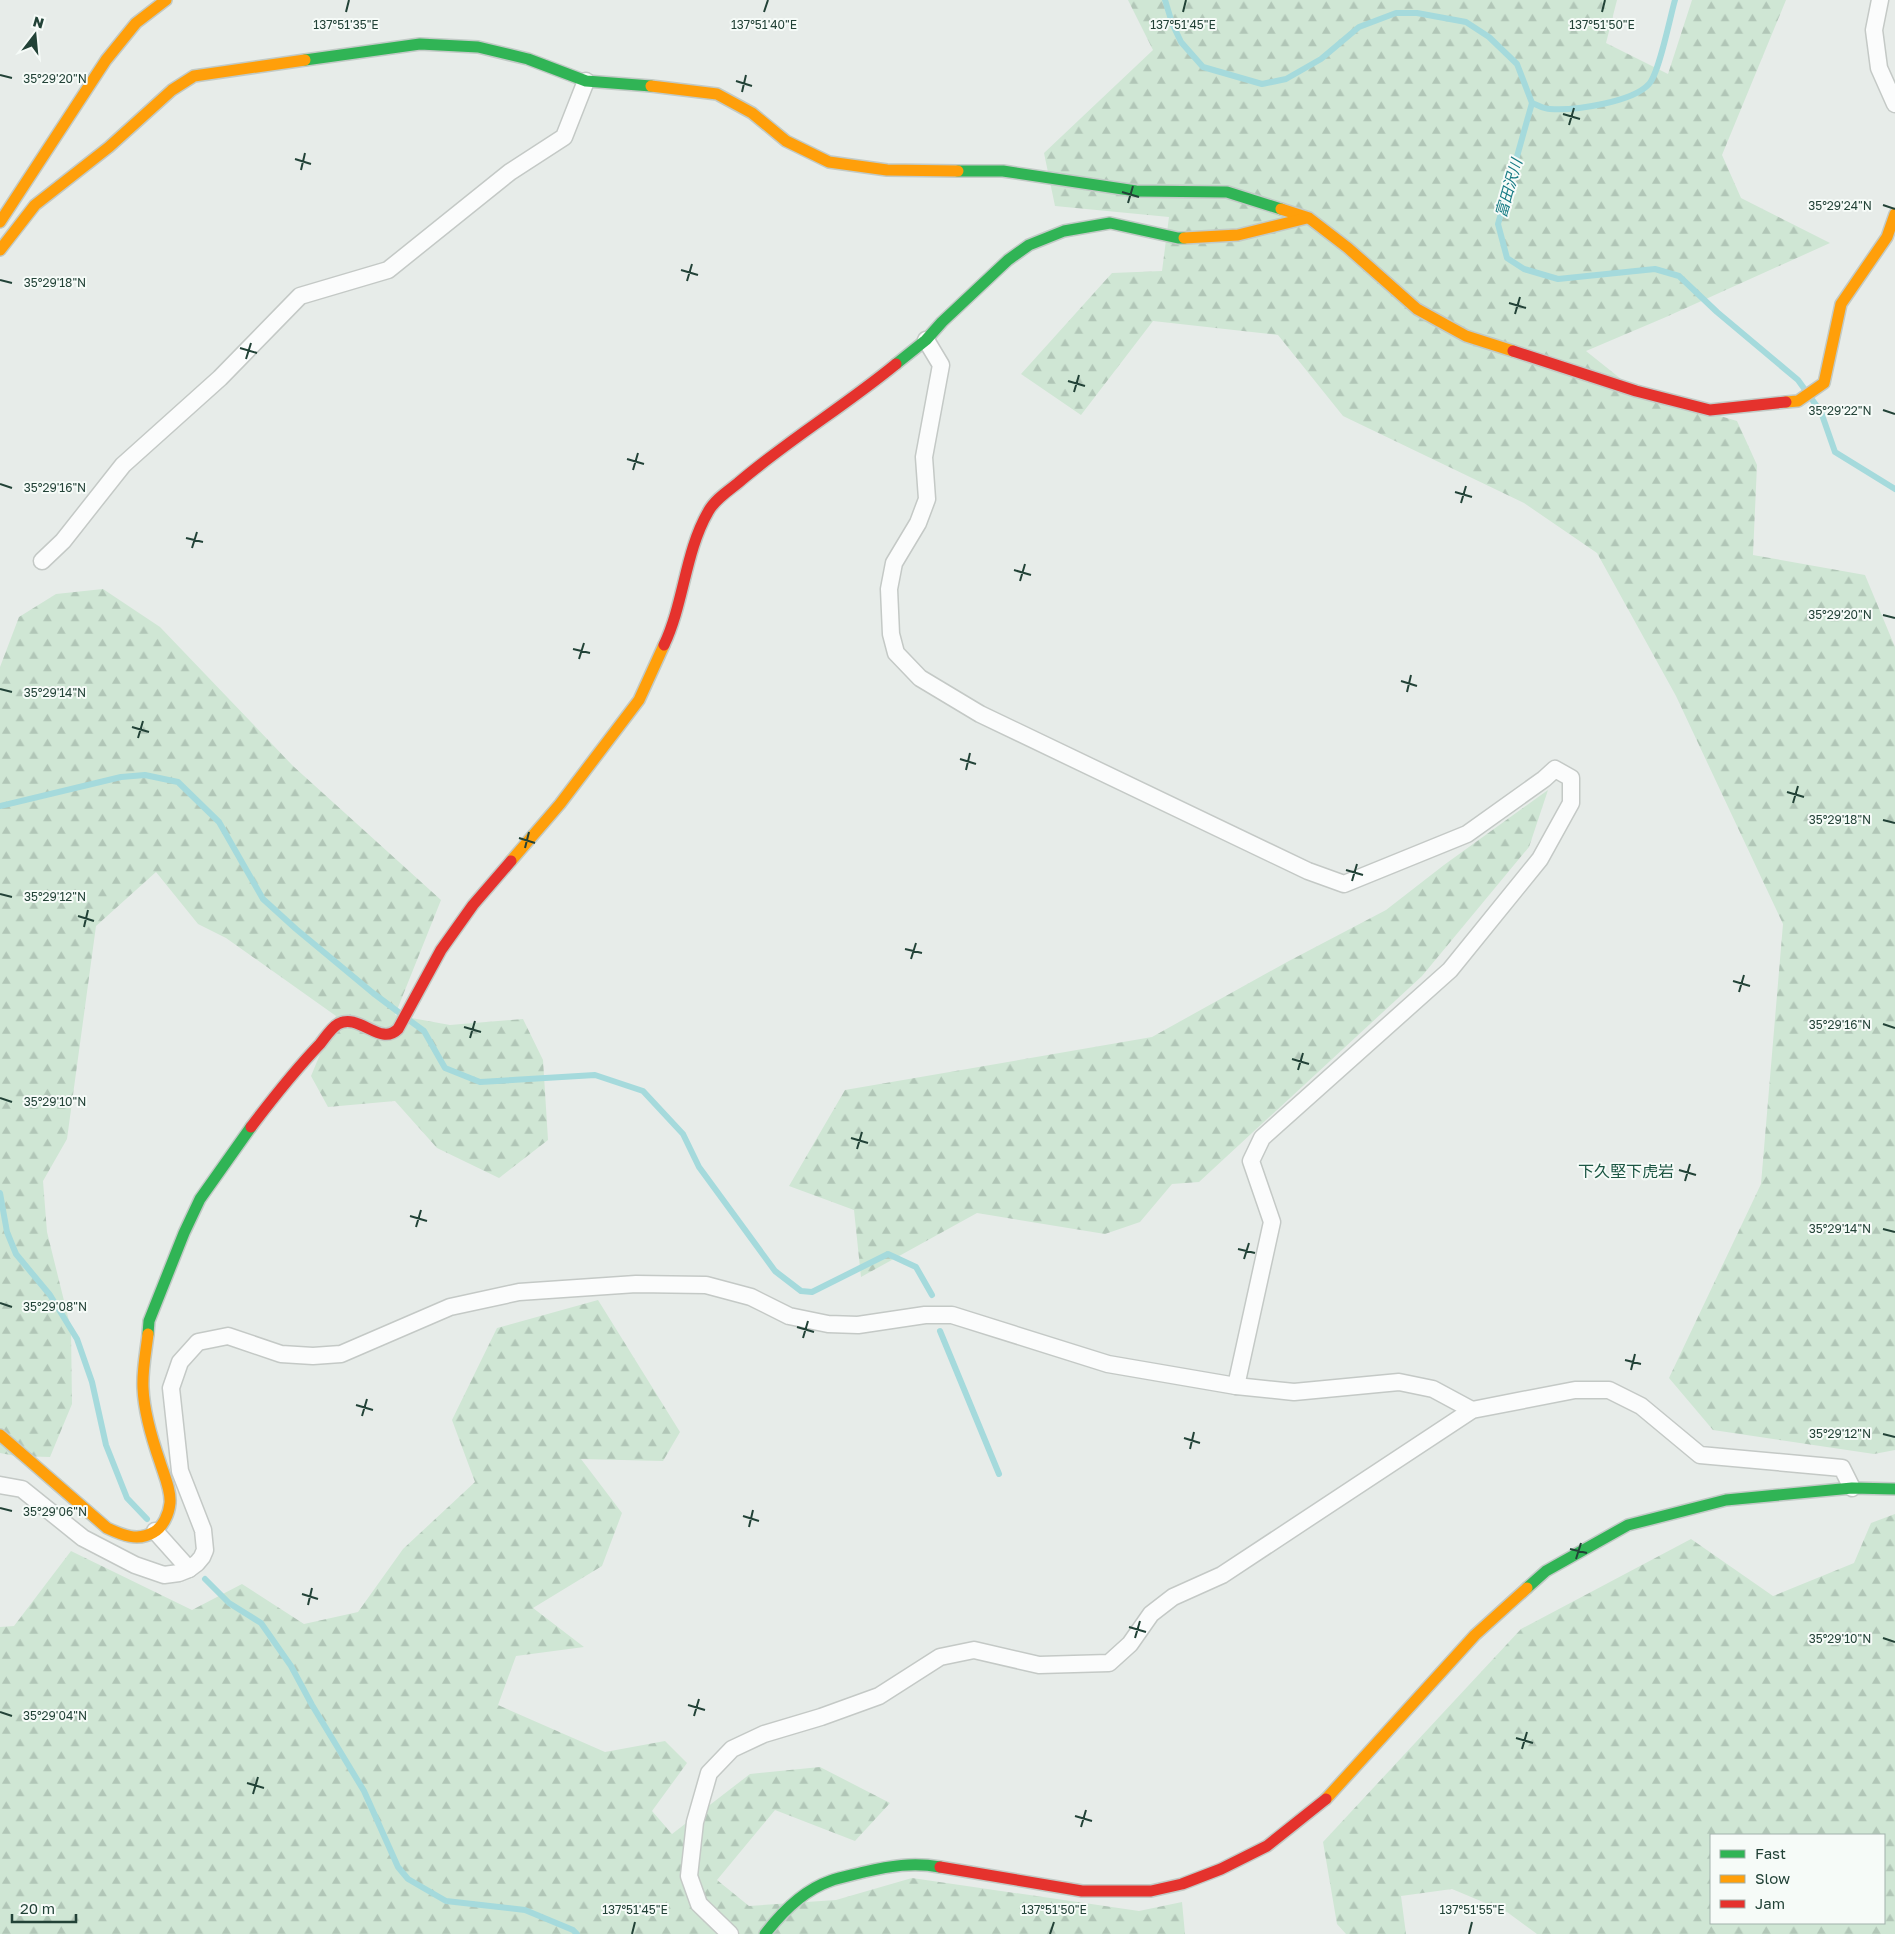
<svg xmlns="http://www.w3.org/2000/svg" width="1895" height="1934" font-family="'Golos Text','Noto Sans JP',sans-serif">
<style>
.forest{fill:url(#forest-firs);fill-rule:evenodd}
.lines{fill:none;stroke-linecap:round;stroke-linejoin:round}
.stream{stroke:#a5dadc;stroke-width:6}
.street-casing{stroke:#c4c9c6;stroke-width:19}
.fast-casing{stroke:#c2cac6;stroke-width:14}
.slow-casing{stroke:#c2cac6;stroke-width:14}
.jam-casing{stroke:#c2cac6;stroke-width:14}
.street{stroke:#fbfcfc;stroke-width:16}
.fast{stroke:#30b455;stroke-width:11}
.slow{stroke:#ff9f0a;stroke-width:11}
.jam{stroke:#e5322d;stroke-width:11}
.ticks{fill:none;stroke:#224237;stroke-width:2}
.labels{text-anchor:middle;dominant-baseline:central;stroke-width:4;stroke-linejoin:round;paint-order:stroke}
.water-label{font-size:15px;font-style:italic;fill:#177b84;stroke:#f6fbf8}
.quarter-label{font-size:16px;fill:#1c5643;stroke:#f6fbf8}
.ticks-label{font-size:12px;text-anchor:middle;fill:#224237;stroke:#f6fbf8;stroke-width:4;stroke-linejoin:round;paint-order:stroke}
</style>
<defs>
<pattern id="forest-firs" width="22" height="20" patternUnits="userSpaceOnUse" patternTransform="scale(1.25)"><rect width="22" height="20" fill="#cfe6d4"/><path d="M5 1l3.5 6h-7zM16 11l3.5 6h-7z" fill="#b1c6b7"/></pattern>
</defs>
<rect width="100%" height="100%" fill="#e7ece9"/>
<g class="forest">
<polygon points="1128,0 1617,0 1606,43 1668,74 1692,0 1786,0 1722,155 1741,198 1830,243 1666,317 1586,351 1636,391 1737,421 1757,465 1753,555 1865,575 1895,647 1895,1450 1874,1454 1713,1430 1669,1378 1761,1184 1783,924 1676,696 1597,553 1524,503 1343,416 1278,335 1153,321 1081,415 1021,374 1112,273 1162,271 1169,217 1055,206 1044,153 1153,50"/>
<polygon points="103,589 160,627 293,766 441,900 395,1015 450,1025 523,1019 543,1060 548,1140 499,1178 437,1148 395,1101 328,1107 311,1076 336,1016 226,938 198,924 156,872 96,926 67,1139 43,1181 47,1232 71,1329 72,1404 50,1457 16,1456 0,1453 0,667 19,617 56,594"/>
<polygon points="1548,790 1529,847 1422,976 1199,1182 1172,1184 1140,1222 1105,1234 977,1213 861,1277 854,1210 789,1186 845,1090 1152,1037 1287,962 1386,910 1444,865"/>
<polygon points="598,1300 680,1432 663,1461 581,1459 622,1513 602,1566 533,1608 584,1647 516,1656 498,1705 605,1752 665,1741 687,1763 652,1811 672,1834 750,1774 820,1767 890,1803 855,1841 775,1810 717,1880 749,1906 836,1900 912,1878 1139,1911 1182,1902 1185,1934 0,1934 0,1627 14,1626 71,1551 192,1610 242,1584 304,1624 358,1612 403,1549 475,1482 452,1420 497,1328"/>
<path d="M 1895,1514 L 1895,1934 L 1537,1934 L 1507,1912 L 1452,1889 L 1401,1896 L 1406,1934 L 1346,1934 L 1337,1924 L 1323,1842 L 1521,1629 L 1691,1539 L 1773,1596 L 1854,1563 L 1871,1523 ZM 1711,1835 L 1884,1835 L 1884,1923 L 1711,1923 Z"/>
</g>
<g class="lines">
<g class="stream">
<polyline points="1165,0 1172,23 1181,42 1203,67 1262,84 1286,79 1321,59 1359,27 1396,13 1417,13 1466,22 1489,37 1517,64 1532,103 1498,224 1507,258 1524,269 1558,279 1655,269 1679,276 1717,312 1798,380 1821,412 1835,452 1895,489"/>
<path d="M 1532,103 C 1538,105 1544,109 1550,109 C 1574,111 1633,102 1649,84 C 1659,74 1670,17 1675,0"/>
<polyline points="0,806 121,777 145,775 178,782 219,822 263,899 296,929 373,993 401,1014"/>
<polyline points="409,1020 424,1031 445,1068 480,1082 595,1075 643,1091 683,1134 699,1167 775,1271 801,1291 812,1292 888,1254 916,1267 932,1295"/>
<polyline points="0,1193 7,1232 16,1254 50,1295 77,1339 92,1382 106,1445 127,1498 147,1519"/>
<polyline points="940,1331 999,1474"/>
<polyline points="205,1579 229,1603 261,1623 291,1666 312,1705 364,1791 398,1867 408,1879 446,1901 525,1910 573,1930 577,1934"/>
</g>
<g class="street-casing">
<g id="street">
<polyline points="1880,0 1874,30 1879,68 1895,104"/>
<polyline points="926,340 941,365 924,457 927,499 918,523 894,563 889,589 891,634 896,653 920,678 980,714 1308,871 1344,884 1467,834 1544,779 1555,769 1571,778 1571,803 1540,859 1450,970 1262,1138 1251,1161 1272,1222 1236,1386"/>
<polyline points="42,561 63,541 123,465 220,378 300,296 388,270 510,172 564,137 586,81"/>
<polyline points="0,1485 22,1489 83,1538 135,1565 164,1575 179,1573 189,1569 197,1563 202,1557 205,1550 203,1530 180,1471 171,1388 180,1362 198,1342 228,1336 281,1354 313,1356 341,1354 450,1307 519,1292 636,1284 706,1285 751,1297 789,1316 828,1324 858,1325 925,1315 952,1315 1108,1364 1236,1386 1294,1392 1399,1382 1433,1389 1472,1410"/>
<polyline points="155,1531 189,1569"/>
<polyline points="730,1934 699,1904 689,1876 695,1822 709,1773 732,1749 764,1734 821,1717 879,1696 940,1657 974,1650 1039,1665 1109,1663 1130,1644 1151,1614 1173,1597 1222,1575 1472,1410 1575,1390 1609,1390 1641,1406 1700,1455 1842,1468 1852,1488"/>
</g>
</g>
<g class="fast-casing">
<g id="fast">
<polyline points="305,60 420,44 478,47 528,59 586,81 651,86"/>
<polyline points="958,171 1003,171 1136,191 1227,192 1281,209"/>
<polyline points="896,364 926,340 942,322 1008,260 1029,245 1064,231 1110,223 1178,238 1184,238"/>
<polyline points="148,1334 149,1321 184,1233 200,1199 251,1127"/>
<polyline points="1527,1588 1546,1571 1628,1525 1726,1500 1852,1488 1895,1489"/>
<path d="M 765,1934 C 782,1912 804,1890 830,1881 C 841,1877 853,1875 864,1872 C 890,1866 913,1862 940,1867"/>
</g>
</g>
<g class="slow-casing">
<g id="slow">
<polyline points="651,86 717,94 752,113 786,141 829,162 887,170 958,171"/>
<polyline points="1281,209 1309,218 1348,248 1417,309 1466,336 1513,351"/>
<polyline points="0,222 106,60 136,23 166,0"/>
<polyline points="1184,238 1238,235 1307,218"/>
<polyline points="0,250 35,205 109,147 172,90 194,76 305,60"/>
<polyline points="1786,402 1798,401 1824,383 1841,304 1887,237 1895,214"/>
<polyline points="511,861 560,804 639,700 664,645"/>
<path d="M 0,1435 L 107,1528 C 122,1535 138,1542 154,1532 C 163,1527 169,1514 170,1503 C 171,1490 164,1475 160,1462 C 152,1439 144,1413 143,1388 C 142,1370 146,1352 148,1334"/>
<polyline points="1326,1799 1475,1635 1527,1588"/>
</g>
</g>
<g class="jam-casing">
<g id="jam">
<polyline points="1513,351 1636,391 1710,410 1786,402"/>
<path d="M 664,645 C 684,603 685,552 708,512 C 714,500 728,491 738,483 C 788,440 845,406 896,364"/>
<path d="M 251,1127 C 273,1098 295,1070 320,1044 C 325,1038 331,1028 338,1024 C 359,1012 380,1047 398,1029 L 441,950 L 473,905 L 511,861"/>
<polyline points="940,1867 1082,1891 1151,1891 1182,1884 1221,1869 1267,1846 1326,1799"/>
</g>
</g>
<use href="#street" class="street"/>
<use href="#fast" class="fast"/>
<use href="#slow" class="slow"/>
<use href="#jam" class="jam"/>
</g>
<path class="ticks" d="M 346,12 L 349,0M 764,12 L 768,0M 1183,12 L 1186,0M 1602,12 L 1605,0M 0,75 L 12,78M 736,81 L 752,86M 742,92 L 746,75M 1563,114 L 1580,119M 1569,125 L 1574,108M 295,159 L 311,164M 301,170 L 305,153M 1122,192 L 1139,197M 1128,203 L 1133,186M 1883,205 L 1895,209M 681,270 L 698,275M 0,280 L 12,283M 687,281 L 692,264M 1509,303 L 1526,308M 1515,314 L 1520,297M 240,348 L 257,353M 246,359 L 251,343M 1068,381 L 1085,386M 1074,392 L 1079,375M 1883,410 L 1895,414M 627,459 L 644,464M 633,470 L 638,453M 0,484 L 12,488M 1455,492 L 1472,497M 1461,503 L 1466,486M 186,538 L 203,542M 192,548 L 197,532M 1014,570 L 1031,575M 1020,581 L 1025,564M 1883,615 L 1895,618M 573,649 L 590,653M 579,659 L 584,643M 1401,681 L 1417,686M 0,689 L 12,692M 1407,692 L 1411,675M 132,727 L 149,732M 138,738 L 143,721M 960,759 L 976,764M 966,770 L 970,753M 1787,792 L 1804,797M 1793,803 L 1798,786M 1883,820 L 1895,823M 519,838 L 535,843M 525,848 L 529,832M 1346,870 L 1363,875M 1352,881 L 1357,864M 0,894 L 12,897M 78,916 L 94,921M 84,927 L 88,910M 905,949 L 922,953M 911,959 L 916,943M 1733,981 L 1750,986M 1739,992 L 1744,975M 1883,1024 L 1895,1028M 464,1027 L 481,1032M 470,1038 L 475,1021M 1292,1059 L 1309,1064M 1298,1070 L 1303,1053M 0,1098 L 12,1102M 851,1138 L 868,1143M 857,1149 L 862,1132M 1679,1170 L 1696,1175M 1685,1181 L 1690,1164M 410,1216 L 427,1221M 416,1227 L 421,1210M 1883,1229 L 1895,1232M 1238,1249 L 1255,1253M 1244,1259 L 1249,1243M 0,1303 L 12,1307M 797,1327 L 814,1332M 803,1338 L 808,1321M 1625,1360 L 1641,1364M 1631,1370 L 1635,1354M 356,1405 L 373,1410M 362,1416 L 367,1399M 1883,1434 L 1895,1437M 1184,1438 L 1200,1443M 1190,1449 L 1194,1432M 0,1508 L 12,1511M 743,1516 L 759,1521M 749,1527 L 753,1510M 1570,1549 L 1587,1553M 1576,1559 L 1581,1543M 302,1594 L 318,1599M 308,1605 L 312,1588M 1129,1627 L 1146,1632M 1135,1638 L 1140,1621M 1883,1638 L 1895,1642M 688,1705 L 705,1710M 0,1712 L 12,1716M 694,1716 L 699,1699M 1516,1738 L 1533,1743M 1522,1749 L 1527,1732M 247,1783 L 264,1788M 253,1794 L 258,1777M 1075,1816 L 1092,1821M 1081,1827 L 1086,1810M 632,1934 L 635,1922M 1050,1934 L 1054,1922M 1469,1934 L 1472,1922"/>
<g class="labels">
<g class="water-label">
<text transform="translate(1508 188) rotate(-74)">富田沢川</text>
</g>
<g class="quarter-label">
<text x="1626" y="1171">下久堅下虎岩</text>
</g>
</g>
<g class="ticks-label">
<text x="346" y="29">137°51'35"E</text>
<text x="764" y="29">137°51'40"E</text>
<text x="1183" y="29">137°51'45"E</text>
<text x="1602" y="29">137°51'50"E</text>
<text x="55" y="83">35°29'20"N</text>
<text x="1840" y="210">35°29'24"N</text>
<text x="55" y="287">35°29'18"N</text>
<text x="1840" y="415">35°29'22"N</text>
<text x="55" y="492">35°29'16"N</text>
<text x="1840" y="619">35°29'20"N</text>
<text x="55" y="697">35°29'14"N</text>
<text x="1840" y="824">35°29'18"N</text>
<text x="55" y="901">35°29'12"N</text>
<text x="1840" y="1029">35°29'16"N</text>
<text x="55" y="1106">35°29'10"N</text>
<text x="1840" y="1233">35°29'14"N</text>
<text x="55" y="1311">35°29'08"N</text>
<text x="1840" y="1438">35°29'12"N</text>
<text x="55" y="1516">35°29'06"N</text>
<text x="1840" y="1643">35°29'10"N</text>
<text x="55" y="1720">35°29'04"N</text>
<text x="635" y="1914">137°51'45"E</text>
<text x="1054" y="1914">137°51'50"E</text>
<text x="1472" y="1914">137°51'55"E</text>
</g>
<rect x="1710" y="1834" width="175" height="90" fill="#f6fbf8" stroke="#a1b1ab"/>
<rect x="1720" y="1850" width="25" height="8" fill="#30b455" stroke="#a1b1ab"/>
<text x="1755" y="1859" font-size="15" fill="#224237">Fast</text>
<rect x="1720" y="1875" width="25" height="8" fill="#ff9f0a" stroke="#a1b1ab"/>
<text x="1755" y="1884" font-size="15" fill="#224237">Slow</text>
<rect x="1720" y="1900" width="25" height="8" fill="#e5322d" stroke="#a1b1ab"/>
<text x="1755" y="1909" font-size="15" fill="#224237">Jam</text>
<g transform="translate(35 35) rotate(16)" stroke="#f6fbf8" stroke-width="4" paint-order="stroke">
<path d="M0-4L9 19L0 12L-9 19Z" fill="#224237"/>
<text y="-8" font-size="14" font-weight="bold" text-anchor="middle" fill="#224237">N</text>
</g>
<path d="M12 1914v8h64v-8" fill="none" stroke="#224237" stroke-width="2.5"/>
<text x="20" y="1914" font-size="15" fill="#224237" stroke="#f6fbf8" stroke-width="4" paint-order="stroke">20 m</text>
</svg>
